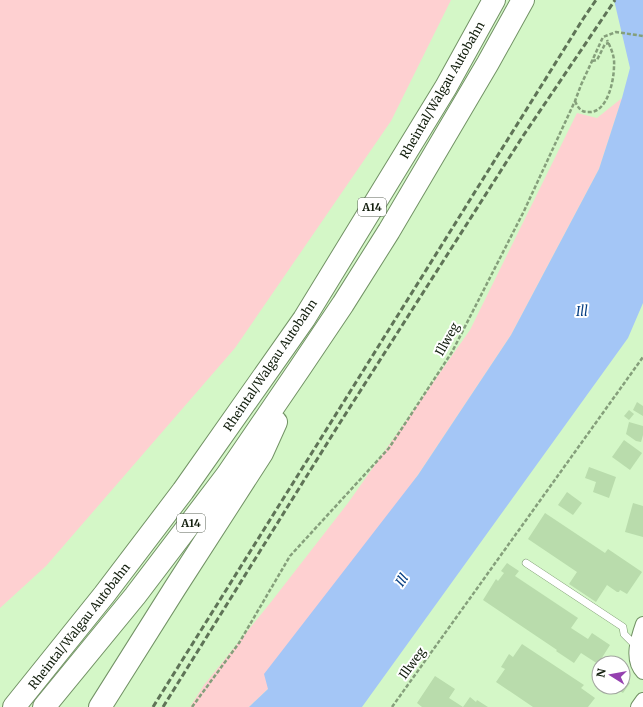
<svg xmlns="http://www.w3.org/2000/svg" width="643" height="707" font-family="Merriweather,serif">
<style>
.green{fill:#fed0d1}
.water{fill:#a4c6f6}
.building{fill:#b9dcac}
.lines{fill:none;stroke-linecap:round;stroke-linejoin:round}
.service-casing{stroke:#729265;stroke-width:8}
.minor-casing{stroke:#729265;stroke-width:16}
.motorway-casing{stroke:#729265;stroke-width:24}
.path{stroke:#859f7b;stroke-width:2.5;stroke-dasharray:4 2;stroke-linecap:butt}
.service{stroke:#fff;stroke-width:7}
.minor{stroke:#fff;stroke-width:14}
.motorway{stroke:#fff;stroke-width:22}
.rail{stroke:#5f7457;stroke-width:3;stroke-dasharray:6 3;stroke-linecap:butt}
.labels{text-anchor:middle;dominant-baseline:central;stroke-width:4;stroke-linejoin:round;paint-order:stroke}
.shield{fill:#fff;stroke:#5a6256;stroke-width:1}
.shield-label{font-size:11px;font-weight:bold;fill:#131f0e}
.street-label{font-size:12px;fill:#131f0e;stroke:#fff}
.water-label{font-size:13px;font-style:italic;fill:#084084;stroke:#fff}
</style>
<rect width="100%" height="100%" fill="#d4f7c7"/>
<g class="green">
<polygon points="0,0 451,0 391,121 235,348 46,566 0,608"/>
<polygon points="622,98 599,169 511,335 418,475 268,689 249,707 190,707 204,685 271,602 348,503 470,330 577,113 597,118"/>
</g>
<polygon class="water" points="614,0 643,0 643,303 628,338 362,707 249,707 268,689 264,674 418,475 511,335 599,169 622,98 630,68"/>
<g class="building">
<polygon points="637,402 643,406 643,416 633,410"/>
<polygon points="629,410 634,414 629,420 624,416"/>
<polygon points="629,422 643,426 643,435 641,442 636,441 626,434"/>
<polygon points="624,440 642,453 630,470 612,457"/>
<polygon points="589,467 616,477 609,498 593,492 596,482 585,478"/>
<polygon points="567,492 582,503 573,515 558,505"/>
<polygon points="633,503 643,506 643,537 625,532"/>
<polygon points="545,513 605,553 608,549 642,572 627,594 620,590 619,592 617,592 607,585 596,602 569,584 577,572 528,539"/>
<polygon points="507,563 519,571 515,576 578,618 571,628 588,639 592,633 610,645 598,664 581,653 574,663 556,651 557,650 483,600 496,579 498,581 504,573 501,571"/>
<polygon points="522,644 584,685 581,688 595,698 588,707 533,707 496,682 505,669 501,667 509,654 513,657"/>
<polygon points="435,676 455,689 449,698 463,707 422,707 417,703"/>
<polygon points="623,678 630,683 623,693 613,687 623,687"/>
<polygon points="470,697 476,702 477,700 488,707 463,707"/>
</g>
<g class="lines">
<g class="service-casing">
<polyline id="service" points="526,563 623,627 624,634 637,647"/>
</g>
<g class="minor-casing">
<g id="minor">
<path d="M 643,624 C 638,638 631,660 643,672"/>
<polyline points="638,707 643,700"/>
</g>
</g>
<g class="motorway-casing">
<g id="motorway">
<polyline points="14,707 104,595 183,491 304,319 446,87 494,0"/>
<polyline points="44,707 135,596 227,475 300,368 343,304 389,231 488,63 523,0"/>
<polyline points="100,707 175,588 262,453 276,422"/>
</g>
</g>
<g class="path">
<polyline points="592,61 597,60 605,44 609,43"/>
<path d="M 575,101 C 578,108 581,112 588,112 C 607,114 614,81 614,66 C 615,57 611,48 607,40"/>
<polyline points="192,707 239,643 290,556 389,448 452,352 524,211 575,101 581,85 603,37 616,32 643,36"/>
<polyline points="392,707 643,357"/>
</g>
<use href="#service" class="service"/>
<use href="#minor" class="minor"/>
<use href="#motorway" class="motorway"/>
<g class="rail">
<polyline points="153,707 583,19 596,0"/>
<polyline points="163,707 336,429 523,136 615,0"/>
</g>
</g>
<g class="labels">
<g class="shield">
<rect x="358" y="198" width="28" height="18" rx="3"/>
<rect x="177" y="514" width="28" height="18" rx="3"/>
</g>
<g class="shield-label">
<text x="372" y="207">A14</text>
<text x="191" y="523">A14</text>
</g>
<g class="street-label">
<text transform="translate(442 90) rotate(-60)">Rheintal/Walgau Autobahn</text>
<text transform="translate(447 339) rotate(-61)">Illweg</text>
<text transform="translate(270 365) rotate(-56)">Rheintal/Walgau Autobahn</text>
<text transform="translate(79 626) rotate(-52)">Rheintal/Walgau Autobahn</text>
<text transform="translate(412 663) rotate(-54)">Illweg</text>
</g>
<g class="water-label">
<text x="582" y="311">Ill</text>
<text transform="translate(402 580) rotate(-54)">Ill</text>
</g>
</g>
<g transform="translate(611 675) rotate(281)"><circle r="19" fill="#ffffff" stroke="#a1a59f"/>
<path d="M0-3L7 15L0 10L-7 15Z" fill="#9541b0"/>
<text y="-6" font-size="11" font-weight="bold" text-anchor="middle" fill="#131f0e">N</text>
</g>
</svg>
